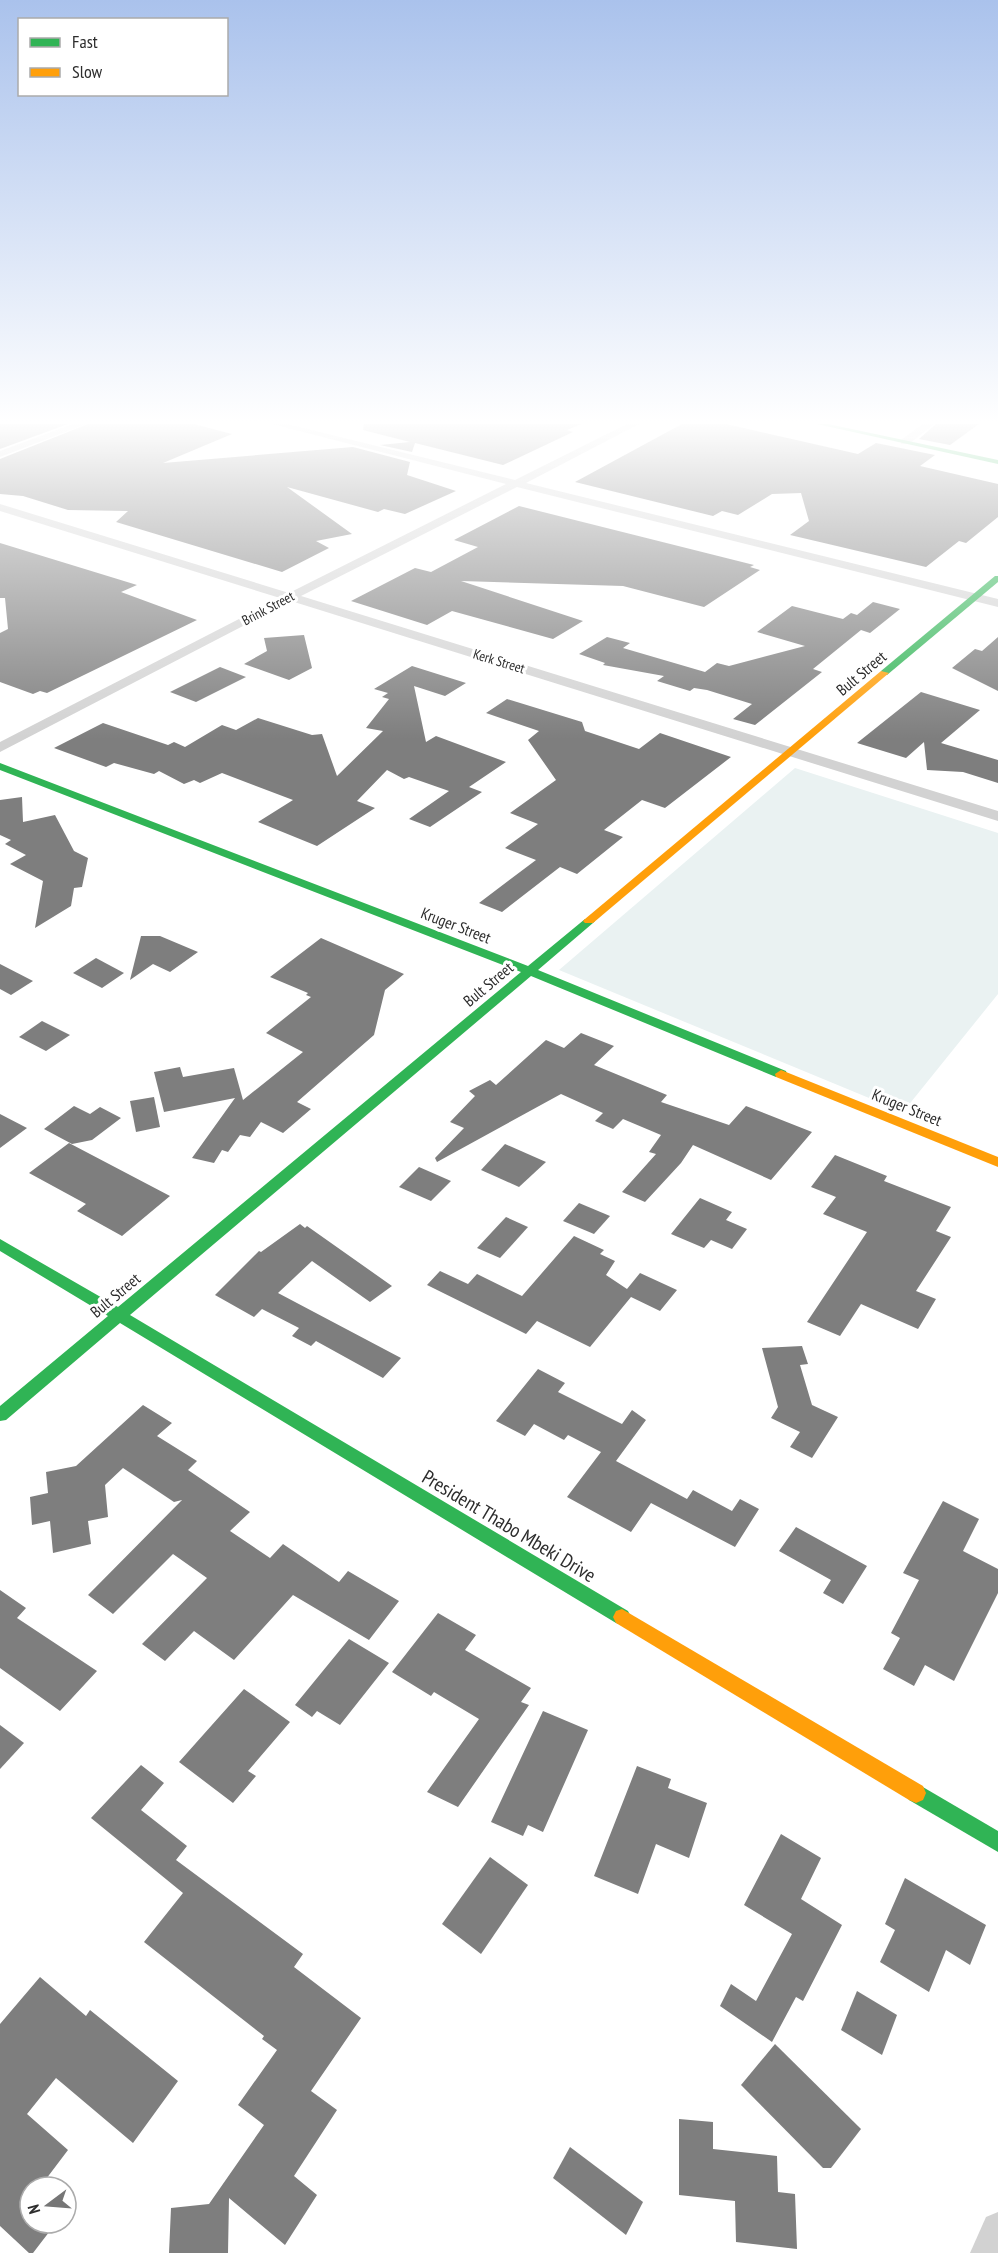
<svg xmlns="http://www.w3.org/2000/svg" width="998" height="2253" font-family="'PT Sans Narrow',sans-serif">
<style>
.green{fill:#eaf2f2}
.building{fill:#7e7e7e}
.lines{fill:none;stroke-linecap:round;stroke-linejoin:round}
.street{fill:#d2d2d2;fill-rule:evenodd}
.fast{fill:#30b455;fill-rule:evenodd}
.slow{fill:#ff9f0a;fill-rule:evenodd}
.labels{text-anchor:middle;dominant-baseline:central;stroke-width:6;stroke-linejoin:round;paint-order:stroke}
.far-street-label{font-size:14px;fill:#2d2d2d;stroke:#fff}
.street-label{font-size:16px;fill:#2d2d2d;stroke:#fff}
.near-street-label{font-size:20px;fill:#2d2d2d;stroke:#fff}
</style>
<rect width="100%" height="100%" fill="#fff"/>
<polygon class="green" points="795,768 998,833 998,994 903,1112 559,970"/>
<g class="building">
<polygon points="0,424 68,424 0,449"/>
<polygon points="88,424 194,424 232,434 163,463 353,447 410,462 407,475 456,491 405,514 384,509 378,512 287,487 352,534 316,541 329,548 282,572 116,522 128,511 68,510 23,496 0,494 0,459"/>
<polygon points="364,424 581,424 567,430 573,432 503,465 415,443 412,452 380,445 410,442 363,430"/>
<polygon points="682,424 726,424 858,454 876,443 935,455 920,466 998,484 998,517 966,543 959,541 926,567 790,535 809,521 801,493 772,494 738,515 722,511 713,516 575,482"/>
<polygon points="936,424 979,424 950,445 919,439"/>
<polygon points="519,506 754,565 750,567 760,570 704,607 623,586 461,581 583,621 553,639 452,611 427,625 351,601 415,568 431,572 478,547 454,540"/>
<polygon points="0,543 137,585 121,592 197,620 47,693 40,691 33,694 0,682 0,633 8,629 5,598 0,598"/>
<polygon points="873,602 900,609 870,633 861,630 813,669 822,672 755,725 733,719 752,704 707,690 694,688 690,691 657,681 664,676 603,665 605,663 579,654 607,637 630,643 623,648 705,672 717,663 729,666 805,646 757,632 792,606 843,619 851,613 857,615"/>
<polygon points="304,635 312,668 289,680 244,664 267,651 264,638"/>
<polygon points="998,637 998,691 952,668 975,649 982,651"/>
<polygon points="412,666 466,683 445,696 414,686 426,742 436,736 506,762 469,787 482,792 430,827 409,819 449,791 409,777 404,779 387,770 357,801 375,808 317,846 258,822 293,800 222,773 200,783 194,780 184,784 159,771 154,774 114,763 106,767 54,748 103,723 168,745 174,742 185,747 222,725 236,730 258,718 312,735 322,734 337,776 383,731 366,728 389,699 382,697 388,693 374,689"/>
<polygon points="220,667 246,677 196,702 170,692"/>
<polygon points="921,692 980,710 941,743 998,760 998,783 963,772 927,770 924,742 906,758 857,743"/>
<polygon points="507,699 582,722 585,731 639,749 660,733 731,757 665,808 642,800 604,830 623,837 577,874 560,867 502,912 479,903 536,860 505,848 538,824 510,813 556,780 528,740 539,731 486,713"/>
<polygon points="22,797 23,822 55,815 74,851 88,858 82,887 74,888 71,906 35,928 43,881 10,864 26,855 5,844 11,840 0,835 0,800"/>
<polygon points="141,936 160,936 198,952 170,972 153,964 130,980"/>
<polygon points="321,938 404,974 385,990 374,1035 297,1102 311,1109 283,1133 261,1122 250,1137 240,1135 228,1152 222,1150 214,1163 192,1158 235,1098 164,1112 154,1072 180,1067 183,1077 234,1068 243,1100 303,1052 266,1033 311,997 306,995 308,993 270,977"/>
<polygon points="96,958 124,973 102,988 73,973"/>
<polygon points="0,964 33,981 11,995 0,989"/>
<polygon points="42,1021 70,1035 46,1051 19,1037"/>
<polygon points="581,1033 614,1046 594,1065 667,1095 661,1102 729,1125 746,1106 812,1132 771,1180 693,1145 681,1163 645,1202 622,1192 656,1154 649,1152 661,1135 623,1119 613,1129 595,1121 603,1113 561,1094 437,1162 435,1158 464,1128 450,1122 475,1096 469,1091 490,1080 496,1085 546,1040 564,1048"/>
<polygon points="154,1097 160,1127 136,1132 130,1101"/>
<polygon points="74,1106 90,1114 100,1107 121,1118 92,1140 72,1144 44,1129"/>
<polygon points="0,1114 27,1128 0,1148"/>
<polygon points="69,1143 170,1196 122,1236 77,1211 86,1204 29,1173"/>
<polygon points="505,1144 546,1162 519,1187 481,1170"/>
<polygon points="835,1155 887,1176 884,1181 951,1207 936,1231 951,1237 916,1291 936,1299 918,1329 861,1304 840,1336 807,1322 867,1232 823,1214 836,1197 811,1187"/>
<polygon points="419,1167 451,1181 431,1201 399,1187"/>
<polygon points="700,1198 732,1212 726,1220 747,1229 732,1249 711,1240 704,1248 671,1234"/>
<polygon points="579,1203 610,1216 594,1234 563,1221"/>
<polygon points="506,1217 528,1227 500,1258 477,1248"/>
<polygon points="300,1224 305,1228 307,1226 392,1286 370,1302 312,1261 278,1293 401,1358 383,1378 316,1341 311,1346 292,1336 299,1328 262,1309 254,1317 215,1295 259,1251 261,1252"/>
<polygon points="574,1236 604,1250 600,1254 615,1261 606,1275 627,1289 640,1273 677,1290 660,1311 631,1297 590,1347 537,1321 526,1334 427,1285 440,1271 468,1284 477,1274 522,1296"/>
<polygon points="802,1346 808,1364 800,1365 812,1405 838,1417 812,1458 790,1447 800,1432 771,1418 778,1407 762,1348"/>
<polygon points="538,1369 565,1383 558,1392 622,1424 632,1410 646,1420 616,1461 687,1499 693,1490 732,1511 740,1499 759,1509 735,1547 651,1503 631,1532 567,1497 601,1452 568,1435 564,1440 534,1424 525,1436 496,1421"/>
<polygon points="143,1405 172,1423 157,1436 197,1461 188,1470 250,1512 230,1531 270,1558 283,1544 339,1582 348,1571 399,1601 369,1640 293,1595 234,1660 194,1631 165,1661 142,1644 207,1578 173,1554 113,1614 88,1595 182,1500 174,1502 123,1468 105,1485 108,1517 88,1521 91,1544 53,1553 50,1521 32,1525 30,1497 48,1493 46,1472 76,1466"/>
<polygon points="943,1501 979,1519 963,1551 998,1569 998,1593 954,1681 925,1665 914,1686 883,1669 900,1638 891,1633 919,1580 903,1573"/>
<polygon points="796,1527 867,1566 843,1604 823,1593 831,1580 779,1551"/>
<polygon points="0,1590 26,1608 17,1618 97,1671 60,1711 0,1668"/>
<polygon points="438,1613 476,1635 465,1650 531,1688 521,1702 529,1705 458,1807 427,1792 479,1719 434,1692 431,1696 392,1672"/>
<polygon points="349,1639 389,1663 340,1725 317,1711 312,1717 295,1705"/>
<polygon points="244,1689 290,1722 248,1771 256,1776 233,1803 179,1762"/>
<polygon points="543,1711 588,1730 543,1832 528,1825 523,1836 491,1822"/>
<polygon points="0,1725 24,1743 0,1769"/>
<polygon points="141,1765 164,1783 141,1810 187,1846 176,1860 303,1954 294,1967 361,2018 311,2091 337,2110 294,2176 317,2195 285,2245 229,2198 228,2253 169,2253 171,2208 209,2204 264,2125 238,2105 277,2050 262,2039 264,2036 144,1942 183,1893 91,1818"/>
<polygon points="637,1766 671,1779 668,1788 707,1803 689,1858 656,1844 638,1894 594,1876"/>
<polygon points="781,1834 821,1858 801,1899 842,1925 803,2001 796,1997 772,2042 720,2006 731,1984 756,2001 792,1934 744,1905"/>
<polygon points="490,1857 528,1885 481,1954 442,1924"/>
<polygon points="905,1878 986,1925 970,1965 946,1950 929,1992 880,1962 895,1930 885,1924"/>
<polygon points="40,1977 86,2016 90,2010 178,2081 133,2143 56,2078 27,2114 68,2150 40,2187 30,2187 30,2223 56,2223 33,2253 29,2253 0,2226 0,2024"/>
<polygon points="857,1991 897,2015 882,2055 841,2030"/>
<polygon points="775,2044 861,2129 831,2168 823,2168 741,2085"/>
<polygon points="679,2119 713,2122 713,2149 777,2156 778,2192 795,2194 797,2249 736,2242 735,2201 679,2195"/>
<polygon points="570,2147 643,2202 626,2235 553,2178"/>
</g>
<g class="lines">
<g class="street">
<polygon points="73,424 86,424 0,457 0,451"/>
<polygon points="272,424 287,424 515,480 627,424 639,424 526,483 998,599 998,607 517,487 301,596 998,811 998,821 291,601 0,752 0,742 280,598 0,511 0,504 289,593 506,484"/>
<polygon points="923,424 934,424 909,444 901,444 901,440"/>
<polygon points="998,2212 998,2253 970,2253 986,2217"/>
</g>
<g class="fast">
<polygon points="817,424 828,424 998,460 998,464"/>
<polygon points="995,576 998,576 998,582 887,675 881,675 881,671"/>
<polygon points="0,763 528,966 585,919 593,919 595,921 593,923 538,970 786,1071 787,1074 786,1077 776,1077 531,976 130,1315 628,1611 631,1617 628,1623 622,1625 616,1623 120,1323 6,1420 0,1421 0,1406 108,1316 0,1251 0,1239 118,1307 521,972 0,770"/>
<polygon points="916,1783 998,1831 998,1852 909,1800 906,1793 909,1786"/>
</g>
<g class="slow">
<polygon points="881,671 889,673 593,923 585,923 583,921 585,919"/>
<polygon points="781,1070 998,1157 998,1167 776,1077 775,1074"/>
<polygon points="622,1609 923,1786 926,1793 923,1800 916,1803 909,1800 616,1623 613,1617 616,1611"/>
</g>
</g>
<linearGradient id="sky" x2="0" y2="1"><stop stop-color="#aac2ec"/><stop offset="0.57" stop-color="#fff"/><stop offset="1" stop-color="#fff" stop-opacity="0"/></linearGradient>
<rect width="998" height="739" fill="url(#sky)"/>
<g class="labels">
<g class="far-street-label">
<text transform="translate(268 608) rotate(-28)">Brink Street</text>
<text transform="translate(499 661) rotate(17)">Kerk Street</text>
</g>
<g class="street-label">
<text transform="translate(861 673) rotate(-40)">Bult Street</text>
<text transform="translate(456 925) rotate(21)">Kruger Street</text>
<text transform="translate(488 984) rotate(-40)">Bult Street</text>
<text transform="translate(907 1107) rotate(22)">Kruger Street</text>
<text transform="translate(115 1295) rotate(-40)">Bult Street</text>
</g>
<g class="near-street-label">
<text transform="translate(509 1526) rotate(31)">President Thabo Mbeki Drive</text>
</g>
</g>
<rect x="18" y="18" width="210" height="78" fill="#ffffff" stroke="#ababab" stroke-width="1.5"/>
<rect x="30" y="38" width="30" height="9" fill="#30b455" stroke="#ababab" stroke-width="1.5"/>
<text x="72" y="48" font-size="18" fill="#2d2d2d">Fast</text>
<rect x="30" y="68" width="30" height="9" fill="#ff9f0a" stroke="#ababab" stroke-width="1.5"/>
<text x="72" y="78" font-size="18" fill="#2d2d2d">Slow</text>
<g transform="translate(48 2205) rotate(254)"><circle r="28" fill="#ffffff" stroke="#ababab" stroke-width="1.5"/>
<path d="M0-4.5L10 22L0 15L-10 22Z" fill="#767676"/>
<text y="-9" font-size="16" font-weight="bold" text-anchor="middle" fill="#2d2d2d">N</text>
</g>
</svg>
